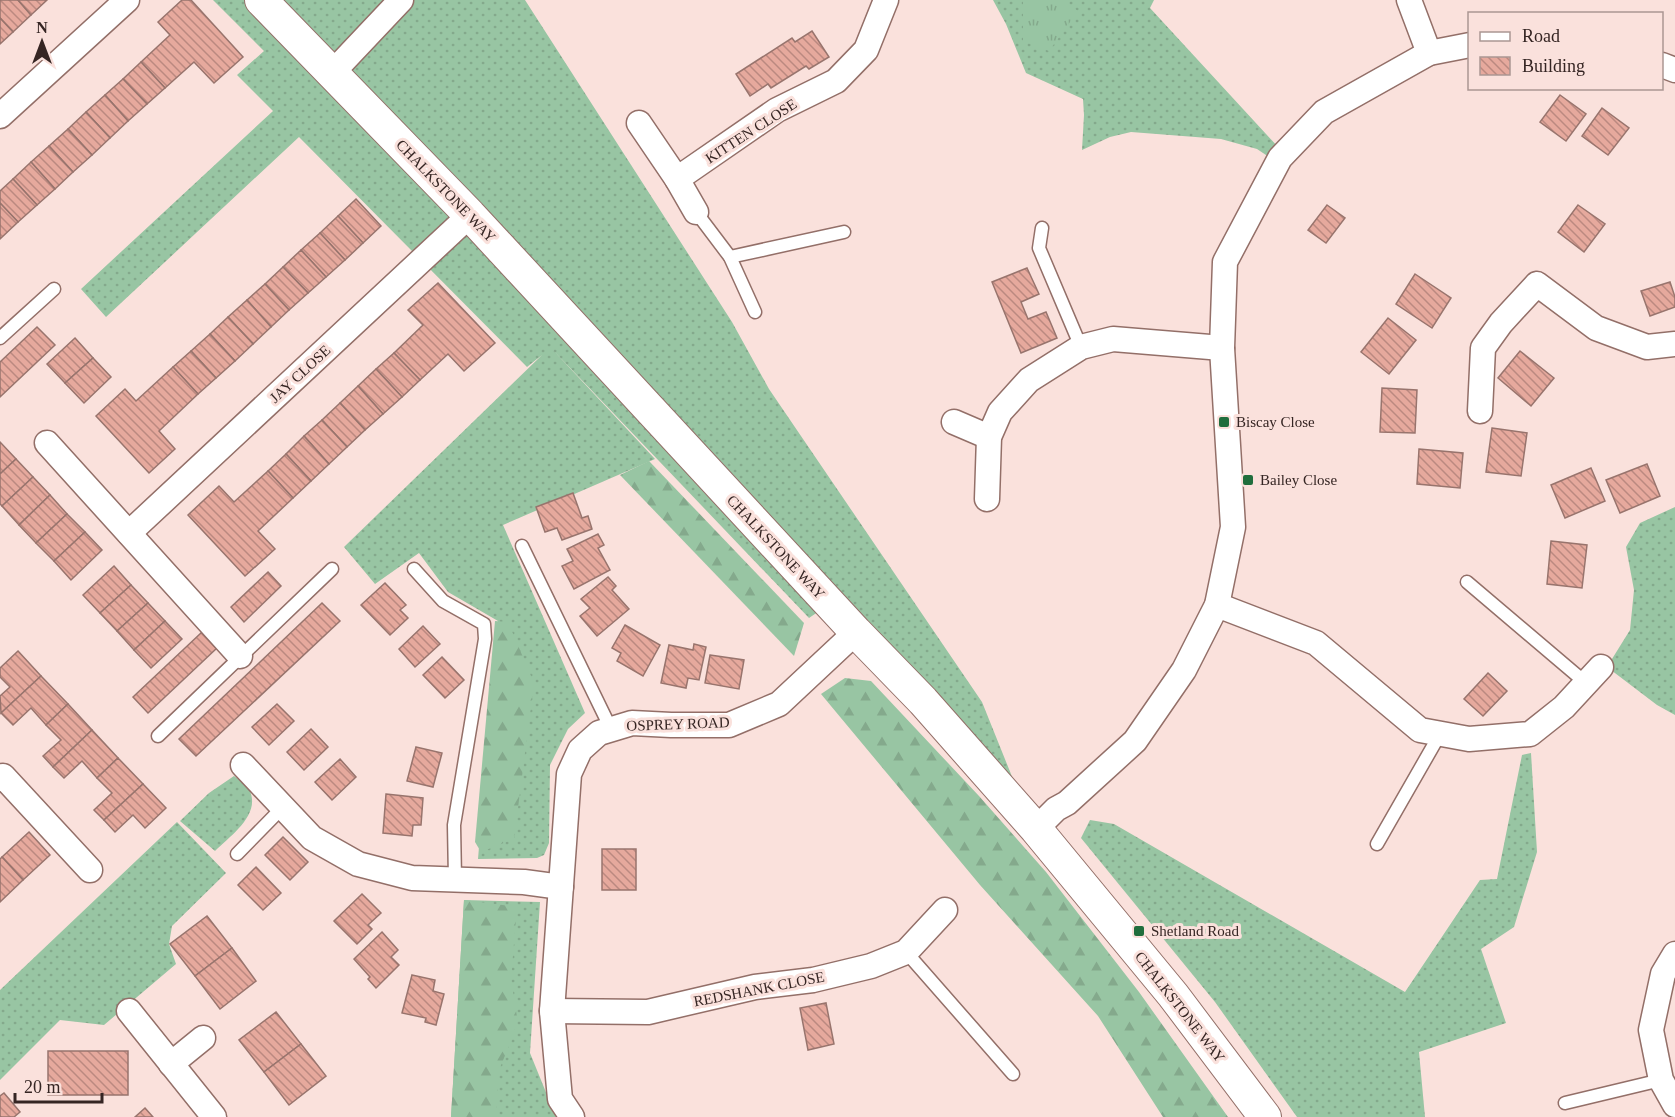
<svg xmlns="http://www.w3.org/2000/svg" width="1675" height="1117" font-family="Georgia,serif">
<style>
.grass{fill:url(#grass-dots)}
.forest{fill:url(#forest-firs)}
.park{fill:url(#park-tufts)}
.building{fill:url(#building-back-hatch);stroke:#98746d;stroke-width:1.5}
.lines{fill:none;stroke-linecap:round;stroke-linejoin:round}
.service-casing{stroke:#936f68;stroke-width:15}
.minor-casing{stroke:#936f68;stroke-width:27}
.tertiary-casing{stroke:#936f68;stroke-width:34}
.service{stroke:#fff;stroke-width:12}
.minor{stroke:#fff;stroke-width:24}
.tertiary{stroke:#fff;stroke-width:32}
.poi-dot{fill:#206e3d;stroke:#fae1dc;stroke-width:2}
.labels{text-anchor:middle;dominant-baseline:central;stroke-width:6;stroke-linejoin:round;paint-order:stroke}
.street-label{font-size:15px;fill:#352523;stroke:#fae1dc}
.poi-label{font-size:15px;fill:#352523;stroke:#fae1dc;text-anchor:start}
</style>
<defs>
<pattern id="grass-dots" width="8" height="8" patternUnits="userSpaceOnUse" patternTransform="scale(1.5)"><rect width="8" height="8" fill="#98c5a3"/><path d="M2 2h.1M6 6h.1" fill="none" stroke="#84a98c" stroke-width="1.8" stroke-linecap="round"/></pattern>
<pattern id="forest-firs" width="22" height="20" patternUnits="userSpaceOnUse" patternTransform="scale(1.5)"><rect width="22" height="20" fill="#98c5a3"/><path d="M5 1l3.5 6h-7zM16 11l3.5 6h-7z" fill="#84a98c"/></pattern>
<pattern id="park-tufts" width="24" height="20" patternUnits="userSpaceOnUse" patternTransform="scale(1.5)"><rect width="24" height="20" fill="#98c5a3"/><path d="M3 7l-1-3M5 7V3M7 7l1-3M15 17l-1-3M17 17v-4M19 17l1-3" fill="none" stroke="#84a98c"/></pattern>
<pattern id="building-back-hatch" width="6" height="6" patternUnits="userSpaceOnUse" patternTransform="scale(1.5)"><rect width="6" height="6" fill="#e6a99d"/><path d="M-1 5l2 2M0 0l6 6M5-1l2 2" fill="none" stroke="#bb8980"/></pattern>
</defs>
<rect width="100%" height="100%" fill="#fae1dc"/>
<g class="grass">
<polygon points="213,0 525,0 732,322 769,389 982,702 1019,794 834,601 809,618 552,349 655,459 503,525 585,713 568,729 550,765 549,843 544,855 537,858 478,859 498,621 448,592 419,553 375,584 344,547 542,355 527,367 299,137 106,317 81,289 273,111 237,75 264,51"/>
<polygon points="993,0 1154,0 1150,8 1279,148 1272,159 1257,149 1221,139 1131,132 1110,137 1082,150 1084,115 1083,99 1026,73 1006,24"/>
<polygon points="1675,507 1675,715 1657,705 1607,667 1630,630 1634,590 1626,547 1640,523"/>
<polygon points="1531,753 1537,852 1514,927 1481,949 1506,1023 1419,1052 1425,1117 1297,1117 1215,1002 1081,838 1090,820 1114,824 1405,992 1480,880 1497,879 1522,755"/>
<path d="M 234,776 C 239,780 246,784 249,789 C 262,814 231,835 215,851 L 180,821 L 209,793 Z"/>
<polygon points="177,822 226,873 172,926 169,944 176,964 104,1025 60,1020 0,1080 0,990"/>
<polygon points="464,900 540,902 530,1053 556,1117 451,1117"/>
</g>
<g class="forest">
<polygon points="649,461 804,623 794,656 620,475"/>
<polygon points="495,621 508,622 534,683 514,839 481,852 475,842"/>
<polygon points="845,678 871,681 979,796 1046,872 1139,992 1228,1117 1163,1117 1098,1016 980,885 821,694"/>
<polygon points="464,900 517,907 511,979 517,1017 514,1034 499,1070 496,1117 451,1117"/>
</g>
<polygon class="park" points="1061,0 1078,11 1049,51 1023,41 1023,1"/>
<g class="building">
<polygon points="0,0 18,0 31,15 13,32 0,18"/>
<polygon points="18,0 47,0 31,15"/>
<polygon points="182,0 191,0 243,57 214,83 194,62 165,88 141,62 170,35 158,22"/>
<polygon points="0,18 13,32 0,44"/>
<polygon points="812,31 829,57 809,69 806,66 771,88 768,84 750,96 736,74 792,38 795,42"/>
<polygon points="141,62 165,88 147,104 123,79"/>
<polygon points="123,79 147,104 128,121 105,95"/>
<polygon points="105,95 128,121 110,138 86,112"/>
<polygon points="1560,95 1586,114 1566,141 1540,122"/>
<polygon points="1602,108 1629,128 1608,155 1582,136"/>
<polygon points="86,112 110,138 92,155 68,129"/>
<polygon points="68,129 92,155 73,172 49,146"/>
<polygon points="49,146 73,172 55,189 31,162"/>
<polygon points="31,162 55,189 37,205 13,179"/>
<polygon points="13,179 37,205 18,222 0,203 0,191"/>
<polygon points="356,199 381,226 363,243 338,216"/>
<polygon points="0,203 18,222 0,239"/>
<polygon points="1327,205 1345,218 1326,243 1308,230"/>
<polygon points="1578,205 1605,224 1584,252 1558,232"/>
<polygon points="338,216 363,243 345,260 320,233"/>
<polygon points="320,233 345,260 326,277 301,250"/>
<polygon points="301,250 326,277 308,293 283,267"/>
<polygon points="283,267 308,293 289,310 265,284"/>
<polygon points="1027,268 1039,294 1021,302 1028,319 1046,312 1057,338 1021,353 992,282"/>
<polygon points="1415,274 1451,298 1432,328 1396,304"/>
<polygon points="1670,282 1675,297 1675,307 1650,316 1641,291"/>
<polygon points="438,283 495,343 464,371 448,354 420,380 394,353 423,325 408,310"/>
<polygon points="265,284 289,310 271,327 247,300"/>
<polygon points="247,300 271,327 253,344 228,317"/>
<polygon points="228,317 253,344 235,361 210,334"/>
<polygon points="1388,318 1416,340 1389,374 1361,352"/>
<polygon points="37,327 55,345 0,397 0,362"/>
<polygon points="210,334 235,361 216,378 191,351"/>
<polygon points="75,338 93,358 65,383 47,364"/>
<polygon points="191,351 216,378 198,394 173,367"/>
<polygon points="1520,351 1554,378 1531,406 1498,378"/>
<polygon points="394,353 420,380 402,397 376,369"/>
<polygon points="93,358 111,377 84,403 65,383"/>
<polygon points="173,367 198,394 159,431 175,449 149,473 96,416 125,389 136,401"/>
<polygon points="376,369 402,397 383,414 358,386"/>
<polygon points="358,386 383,414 365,430 340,403"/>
<polygon points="1382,388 1417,390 1415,433 1380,432"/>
<polygon points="340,403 365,430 347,447 322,420"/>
<polygon points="322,420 347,447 329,464 304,436"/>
<polygon points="1492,428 1527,433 1521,476 1486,472"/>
<polygon points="304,436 329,464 311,481 286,454"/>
<polygon points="0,442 16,459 0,474"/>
<polygon points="1419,449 1463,453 1460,488 1417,484"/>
<polygon points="286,454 311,481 293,498 268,471"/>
<polygon points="16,459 33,477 2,506 0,504 0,474"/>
<polygon points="1647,464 1660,496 1620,513 1606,480"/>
<polygon points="1591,468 1605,501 1565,518 1551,485"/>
<polygon points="268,471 293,498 258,531 275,549 245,576 188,515 219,486 234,502"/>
<polygon points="33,477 50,495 19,525 2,506"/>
<polygon points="573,493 582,518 588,516 592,529 562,540 557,528 545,532 536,507"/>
<polygon points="50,495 67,514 36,543 19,525"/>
<polygon points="67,514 85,532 54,561 36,543"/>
<polygon points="85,532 102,550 71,580 54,561"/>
<polygon points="598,534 604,545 598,548 610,570 574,589 562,566 573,561 567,549"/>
<polygon points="1551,541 1587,545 1582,588 1547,584"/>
<polygon points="114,566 131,585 100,613 83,595"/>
<polygon points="268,572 281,586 244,622 231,607"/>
<polygon points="608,577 616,586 612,590 629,609 597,636 580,616 590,608 581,599"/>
<polygon points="385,583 406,605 400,610 408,618 390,635 361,605"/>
<polygon points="131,585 148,603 117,631 100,613"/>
<polygon points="148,603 165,621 134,650 117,631"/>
<polygon points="322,603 340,621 196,756 179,739"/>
<polygon points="165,621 182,639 151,668 134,650"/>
<polygon points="625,625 660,645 643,676 617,661 621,653 612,648"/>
<polygon points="423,626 440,644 415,667 399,649"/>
<polygon points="202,632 217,648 148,713 133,697"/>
<polygon points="694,644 706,647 699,680 688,678 686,688 661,683 669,645 693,650"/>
<polygon points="18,651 41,676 1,713 0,696 10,687 0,677 0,668"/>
<polygon points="710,655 744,660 739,689 705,683"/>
<polygon points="442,657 464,680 445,698 423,675"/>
<polygon points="1488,673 1507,691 1483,716 1464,699"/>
<polygon points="41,676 68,704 46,725 31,708 13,725 1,713"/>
<polygon points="68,704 92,730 53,767 43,756 61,740 46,725"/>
<polygon points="277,704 294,721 269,745 252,727"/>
<polygon points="311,729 328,747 304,770 287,752"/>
<polygon points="92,730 118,758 97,778 82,761 64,778 53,767"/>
<polygon points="416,747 442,753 433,787 407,781"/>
<polygon points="118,758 143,784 104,820 94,810 112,793 97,778"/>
<polygon points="340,759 356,777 332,800 315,782"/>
<polygon points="143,784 166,808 145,828 133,815 115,832 104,820"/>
<polygon points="386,794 423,798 421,825 413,825 412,836 383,833"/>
<polygon points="29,832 50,855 23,880 2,857"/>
<polygon points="283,837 308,862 290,880 265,855"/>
<rect x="602" y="849" width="34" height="41"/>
<polygon points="2,857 23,880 0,902 0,859"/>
<polygon points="256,867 281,893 263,910 238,885"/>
<polygon points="362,894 381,913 368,925 372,929 357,944 334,921"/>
<polygon points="207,916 232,948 195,976 170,944"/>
<polygon points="382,932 398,950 391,957 399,965 376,988 368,979 370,977 354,959"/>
<polygon points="232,948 256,981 220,1009 195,976"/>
<polygon points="412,975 435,980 433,991 444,994 436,1025 425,1022 426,1018 402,1013"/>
<polygon points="826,1003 834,1044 808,1050 800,1008"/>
<polygon points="276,1012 301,1044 264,1072 239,1040"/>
<polygon points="301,1044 326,1076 289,1105 264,1072"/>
<rect x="48" y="1051" width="80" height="44"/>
<polygon points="4,1093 20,1112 14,1117 0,1117 0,1096"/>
<polygon points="145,1108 153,1117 135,1117"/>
</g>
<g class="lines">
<g class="service-casing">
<g id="service">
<polyline points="696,212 730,257 755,312"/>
<polyline points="1042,228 1039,248 1081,347"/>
<polyline points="730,257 844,232"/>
<polyline points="0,338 54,289"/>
<polyline points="522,546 611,729"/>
<polyline points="414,569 443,601 484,624 485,639 454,825 455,879"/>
<polyline points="1467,582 1586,683"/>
<polyline points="158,736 332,569"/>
<polyline points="1377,844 1440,734"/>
<polyline points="237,854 283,807"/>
<polyline points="906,952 1013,1074"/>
<polyline points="1565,1103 1661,1080"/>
</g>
</g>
<g class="minor-casing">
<g id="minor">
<polyline points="1409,0 1429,53"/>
<polyline points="1662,65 1675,70"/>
<polyline points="333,72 401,0"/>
<polyline points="0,116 127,0"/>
<polyline points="639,123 677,179 696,212"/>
<polyline points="677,179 777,110 836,81 866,50 886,0"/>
<polyline points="1480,411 1483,348 1501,323 1537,284 1596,328 1647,347 1675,344"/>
<polyline points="954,422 989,437"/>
<polyline points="47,443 240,656"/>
<polyline points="987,499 989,437 1000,412 1029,380 1081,347 1113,339 1222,348"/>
<polyline points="129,533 470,215"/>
<polyline points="1217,605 1316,643 1420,730 1469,739 1530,734 1564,707 1601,667"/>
<polyline points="243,765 312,838 358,864 412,878 524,882 561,887"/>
<polyline points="0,779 3,776 90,870"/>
<polyline points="1036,829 1056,809 1067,803 1135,741 1184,670 1217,605 1233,527 1222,348 1225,262 1280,158 1324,112 1429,53 1470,45"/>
<polyline points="1675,954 1663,974 1651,1030 1661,1080 1675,1105"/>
<polyline points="129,1011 214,1117"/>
<polyline points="552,1011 648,1012 755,987 813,980 871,966 906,952 945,910"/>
<polyline points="171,1064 203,1038"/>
<polyline points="572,1117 560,1099 552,1011 569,774 580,750 599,733 632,723 671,725 729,725 779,704 856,632"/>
</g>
</g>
<g class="tertiary-casing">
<polyline id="tertiary" points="261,0 470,215 856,632 923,701 1036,829 1173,995 1265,1117"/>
</g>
<use href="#service" class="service"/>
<use href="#minor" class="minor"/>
<use href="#tertiary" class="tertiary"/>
</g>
<g class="poi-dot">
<rect x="1218" y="416" width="12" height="12" rx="3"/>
<rect x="1242" y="474" width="12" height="12" rx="3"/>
<rect x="1133" y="925" width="12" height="12" rx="3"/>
</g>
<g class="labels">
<g class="street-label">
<text transform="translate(751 131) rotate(-33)">KITTEN CLOSE</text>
<text transform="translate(446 191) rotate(46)">CHALKSTONE WAY</text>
<text transform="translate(300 374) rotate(-43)">JAY CLOSE</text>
<text transform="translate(776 547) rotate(47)">CHALKSTONE WAY</text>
<text transform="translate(678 724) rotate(-2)">OSPREY ROAD</text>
<text transform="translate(759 989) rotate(-11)">REDSHANK CLOSE</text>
<text transform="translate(1180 1007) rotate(52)">CHALKSTONE WAY</text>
</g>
<g class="poi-label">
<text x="1236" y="422">Biscay Close</text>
<text x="1260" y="480">Bailey Close</text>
<text x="1151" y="931">Shetland Road</text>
</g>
</g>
<rect x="1468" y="12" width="195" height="78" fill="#fae1dc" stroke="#ab9692" stroke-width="1.5"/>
<rect x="1480" y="32" width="30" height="9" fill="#ffffff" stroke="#ab9692" stroke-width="1.5"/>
<text x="1522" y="42" font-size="18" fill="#352523">Road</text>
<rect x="1480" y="57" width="30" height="18" fill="url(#building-back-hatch)" stroke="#ab9692" stroke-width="1.5"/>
<text x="1522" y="72" font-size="18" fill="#352523">Building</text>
<g transform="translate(42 42)" stroke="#fae1dc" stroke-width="4.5" paint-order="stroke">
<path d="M0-4.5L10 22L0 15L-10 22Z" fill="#352523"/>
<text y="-9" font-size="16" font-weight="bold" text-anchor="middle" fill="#352523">N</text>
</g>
<path d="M15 1093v9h87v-9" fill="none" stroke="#352523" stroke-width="3"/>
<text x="24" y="1093" font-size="18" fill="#352523" stroke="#fae1dc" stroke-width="4.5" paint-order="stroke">20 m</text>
</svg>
